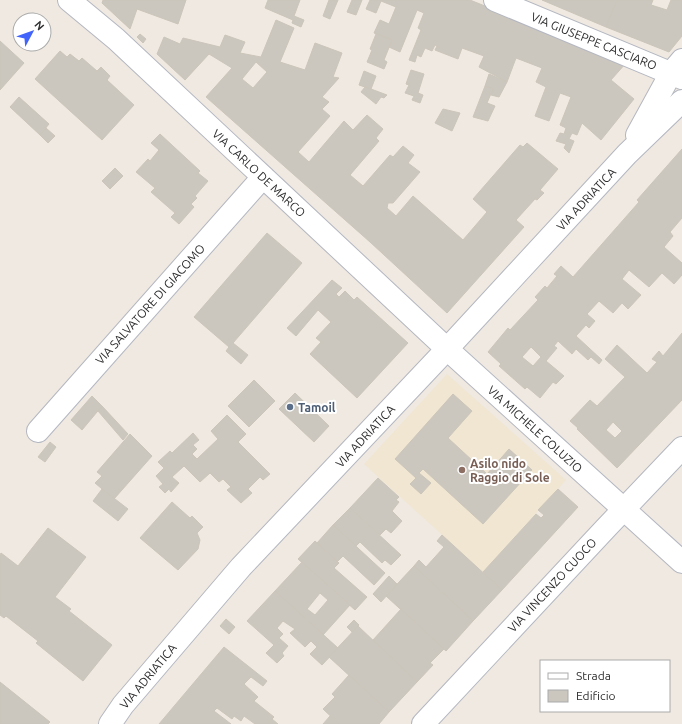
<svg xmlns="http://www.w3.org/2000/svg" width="682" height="724" font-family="Ubuntu,sans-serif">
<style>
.education{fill:#f0e6d1}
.building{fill:#cbc7bf;stroke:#cbc5ba;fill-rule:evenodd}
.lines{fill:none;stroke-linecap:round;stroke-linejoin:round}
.minor-casing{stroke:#b4b7c1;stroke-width:24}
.minor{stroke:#fff;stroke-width:22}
.service-dot{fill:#5c6f8a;stroke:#fff;stroke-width:1.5}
.education-dot{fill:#8d6e63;stroke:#fff;stroke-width:1.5}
.labels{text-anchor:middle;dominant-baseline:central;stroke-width:4;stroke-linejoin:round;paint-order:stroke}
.street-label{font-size:12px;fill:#2e2e2e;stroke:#fff}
.service-label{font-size:12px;font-weight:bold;fill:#4e5e75;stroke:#fff;text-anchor:start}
.education-label{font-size:12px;font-weight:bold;fill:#785e54;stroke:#fff;text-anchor:start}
</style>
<rect width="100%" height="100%" fill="#efe9e1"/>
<polygon class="education" points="447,374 566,480 483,572 364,464"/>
<g class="building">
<polygon points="103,0 186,0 178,24 137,9 130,29 102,3"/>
<polygon points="268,0 300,0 294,16 304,20 301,27 292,23 293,20 265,8"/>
<polygon points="329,0 338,0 330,19 323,16"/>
<polygon points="352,0 362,0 356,15 347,12"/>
<polygon points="370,0 470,0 626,63 611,80 634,99 601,140 582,123 577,135 572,133 569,139 574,141 569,153 564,148 566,144 556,141 560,133 564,134 566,128 560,125 571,97 560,93 549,121 535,116 546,87 536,82 542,68 516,58 507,82 479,67 484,56 462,48 458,59 435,50 437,46 435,45 432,51 425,48 421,57 417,55 415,62 409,60 421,30 418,28 424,13 417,10 400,52 389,47 392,40 374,33 380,20 389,24 396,7 381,1 376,13 366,9"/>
<polygon points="542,0 617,0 606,27"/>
<polygon points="617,0 653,0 651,5 667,10 671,0 682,0 682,36 669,52 606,27"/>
<path d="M 276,20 L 294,28 L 280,62 L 305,70 L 315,43 L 342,53 L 333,77 L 339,78 L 322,97 L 329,102 L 322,109 L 330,116 L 298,152 L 309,162 L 344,121 L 353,130 L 367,115 L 383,129 L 376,138 L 379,141 L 350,175 L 363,186 L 390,155 L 393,157 L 403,146 L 414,155 L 408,163 L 420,172 L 393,203 L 388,203 L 387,208 L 396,216 L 413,196 L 463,240 L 487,212 L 473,199 L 520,145 L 523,147 L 527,143 L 558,169 L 540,190 L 544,193 L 537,200 L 535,199 L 516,220 L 524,227 L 447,313 L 370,242 L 206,97 L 232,68 L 209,54 L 185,80 L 157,54 L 164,37 L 180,44 L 183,38 L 220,47 L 225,35 L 245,42 L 240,53 L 261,57 ZM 256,62 L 267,72 L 253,88 L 242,79 Z"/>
<polygon points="140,34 146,39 143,43 137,37"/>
<polygon points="376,34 392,40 384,60 387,62 384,69 367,62 372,50 370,49"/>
<polygon points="0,41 24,63 0,90"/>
<polygon points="60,51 67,57 70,54 79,61 82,58 97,71 101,67 110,76 107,80 134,105 102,140 35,79"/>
<polygon points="411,70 424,74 418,93 423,95 420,103 412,100 414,96 405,93 409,85 406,84"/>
<polygon points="364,71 376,76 371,89 359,85"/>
<polygon points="489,74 507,82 499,97 491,95 493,89 485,86"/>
<polygon points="485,86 493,89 487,103 495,106 488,121 473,117"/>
<polygon points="365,87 371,89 387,95 384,98 381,97 376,104 361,92"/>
<polygon points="19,97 49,124 40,135 10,107"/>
<polygon points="443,109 460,113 452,131 435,123"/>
<polygon points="46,128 55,136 48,143 40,135"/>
<polygon points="160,134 200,171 198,173 208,181 195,196 197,198 191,204 194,207 179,224 171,217 175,213 151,192 155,188 136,172 148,159 150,161 159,150 151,143"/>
<path d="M 682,149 L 682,218 L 670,232 L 673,236 L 664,247 L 682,263 L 682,275 L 674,284 L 662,273 L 649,287 L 629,270 L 622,279 L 641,295 L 628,309 L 622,303 L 613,313 L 599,301 L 587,314 L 595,321 L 589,328 L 586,325 L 576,336 L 602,360 L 599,364 L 591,357 L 588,360 L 576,349 L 572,354 L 558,341 L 554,346 L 557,348 L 546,361 L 564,376 L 556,384 L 553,382 L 540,398 L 527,387 L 525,389 L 499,366 L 501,364 L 488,352 L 508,328 L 510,330 L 538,300 L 535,297 L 545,286 L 547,288 L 557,276 L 554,274 L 561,266 L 573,277 L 639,202 L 637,200 ZM 531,347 L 541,357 L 533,366 L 522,357 Z"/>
<polygon points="115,168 123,176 110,189 102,181"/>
<polygon points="267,233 302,263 233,343 248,355 241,364 226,351 229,347 194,317"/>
<polygon points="332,280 342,288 336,294 339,297 345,291 354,300 357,297 408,343 357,398 310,354 321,342 316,338 331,322 318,310 296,336 287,328"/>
<path d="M 682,333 L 682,400 L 617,468 L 577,429 L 578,428 L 570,421 L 590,400 L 597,406 L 625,377 L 605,359 L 617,345 L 647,373 L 657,362 L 652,359 L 659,351 L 663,356 ZM 613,422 L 622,431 L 615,438 L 606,430 Z"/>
<polygon points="254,380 275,401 249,427 228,406"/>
<polygon points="295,393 329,426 314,442 279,409"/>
<polygon points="453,394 472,411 448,438 487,474 509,449 532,470 483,524 423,469 419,473 431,483 421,494 410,484 416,478 395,459"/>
<polygon points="92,396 102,406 82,430 71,420"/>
<polygon points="102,406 128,434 123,440 98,411"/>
<polygon points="227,415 246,434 238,442 270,474 263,480 260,477 248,489 252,493 241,503 227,490 231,487 223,479 219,482 210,473 200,482 184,466 172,477 179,483 171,492 169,489 165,493 159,487 163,484 156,476 164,468 158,462 170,451 172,453 193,433 199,440 193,445 197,449 192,454 197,459 218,439 211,431"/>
<polygon points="130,434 152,456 114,499 95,483 102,476 97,472"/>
<polygon points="50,442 56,447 45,462 38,457"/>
<polygon points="378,478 399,497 396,500 399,502 392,511 402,521 391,533 386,529 380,535 350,508"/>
<polygon points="102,489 128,509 118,521 93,501"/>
<polygon points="558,489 578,507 502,590 483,572 536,514 541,518 544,515 538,510"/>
<polygon points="172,502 190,518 192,516 203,527 197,533 200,540 198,549 178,570 140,538"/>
<polygon points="350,508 401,555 391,565 385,560 382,563 360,542 356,546 333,525"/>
<polygon points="333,525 385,573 374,585 343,556 337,562 317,543"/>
<polygon points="48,528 86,557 55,597 71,609 69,611 112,645 83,681 36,643 38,641 6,616 4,618 0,615 0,555 1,553 18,566"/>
<polygon points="442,535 502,590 473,621 414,566 419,560 426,567 444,547 437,541"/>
<polygon points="315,541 339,563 334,568 367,597 355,610 298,559"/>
<path d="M 302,562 L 350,605 L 323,635 L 275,591 ZM 320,593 L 328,600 L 315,615 L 307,609 Z"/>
<polygon points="414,566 473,621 446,651 386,596"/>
<polygon points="389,576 397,584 381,602 373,594"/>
<polygon points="275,591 338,648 322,665 310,654 317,647 311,641 305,647 290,633 295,629 283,621 277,628 283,634 279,638 288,646 282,653 284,656 277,663 266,653 274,645 247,621"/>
<polygon points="401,609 444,649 430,663 433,665 417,682 373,640"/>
<polygon points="226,619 235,627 229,634 220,626"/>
<polygon points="354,620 359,625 352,632 347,627"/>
<polygon points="358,626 417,682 389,712 329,657"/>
<polygon points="224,647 267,681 263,686 251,677 244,684 258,697 254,701 274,717 267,724 255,724 244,716 241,721 234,716 232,719 217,708 214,711 231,724 159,724"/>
<polygon points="349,675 389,712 379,724 339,724 323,709 335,697 332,694"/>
<polygon points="0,682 50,722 48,724 0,724"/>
<polygon points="330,716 339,724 323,724"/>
<polygon points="272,719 278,724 267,724"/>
</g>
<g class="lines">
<g class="minor-casing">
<g id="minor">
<polyline points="69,0 116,39 447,349 682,562"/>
<polyline points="495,0 682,78"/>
<polyline points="637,135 671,73 682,60"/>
<polyline points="38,431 263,177"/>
<polyline points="110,724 123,705 241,567 447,349 627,154 682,101"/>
<polyline points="423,724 605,529 682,448"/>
</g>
</g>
<use href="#minor" class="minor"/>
</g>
<circle class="service-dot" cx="290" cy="407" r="4"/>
<circle class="education-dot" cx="462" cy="470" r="4"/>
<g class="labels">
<g class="street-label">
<text transform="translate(594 41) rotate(22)">VIA GIUSEPPE CASCIARO</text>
<text transform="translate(259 173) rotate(43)">VIA CARLO DE MARCO</text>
<text transform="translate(586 199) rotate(-47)">VIA ADRIATICA</text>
<text transform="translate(150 304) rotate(-48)">VIA SALVATORE DI GIACOMO</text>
<text transform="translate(535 429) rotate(42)">VIA MICHELE COLUZIO</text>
<text transform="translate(365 436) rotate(-47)">VIA ADRIATICA</text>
<text transform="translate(552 585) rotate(-47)">VIA VINCENZO CUOCO</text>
<text transform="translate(148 676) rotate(-50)">VIA ADRIATICA</text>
</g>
<g class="service-label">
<text x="298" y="407">Tamoil</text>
</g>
<g class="education-label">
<text x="470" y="463">Asilo nido<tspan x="470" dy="14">Raggio di Sole</tspan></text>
</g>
</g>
<rect x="540" y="660" width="130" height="52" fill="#ffffff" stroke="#ababab"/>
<rect x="548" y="673" width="20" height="6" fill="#ffffff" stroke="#ababab"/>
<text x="576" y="680" font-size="12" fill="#2e2e2e">Strada</text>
<rect x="548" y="690" width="20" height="12" fill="#cbc7bf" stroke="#ababab"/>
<text x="576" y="700" font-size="12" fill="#2e2e2e">Edificio</text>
<g transform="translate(32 32) rotate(49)"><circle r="19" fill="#ffffff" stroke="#ababab"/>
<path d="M0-3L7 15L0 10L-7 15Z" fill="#4264fb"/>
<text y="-6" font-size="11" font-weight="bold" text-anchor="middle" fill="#2e2e2e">N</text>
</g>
</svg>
